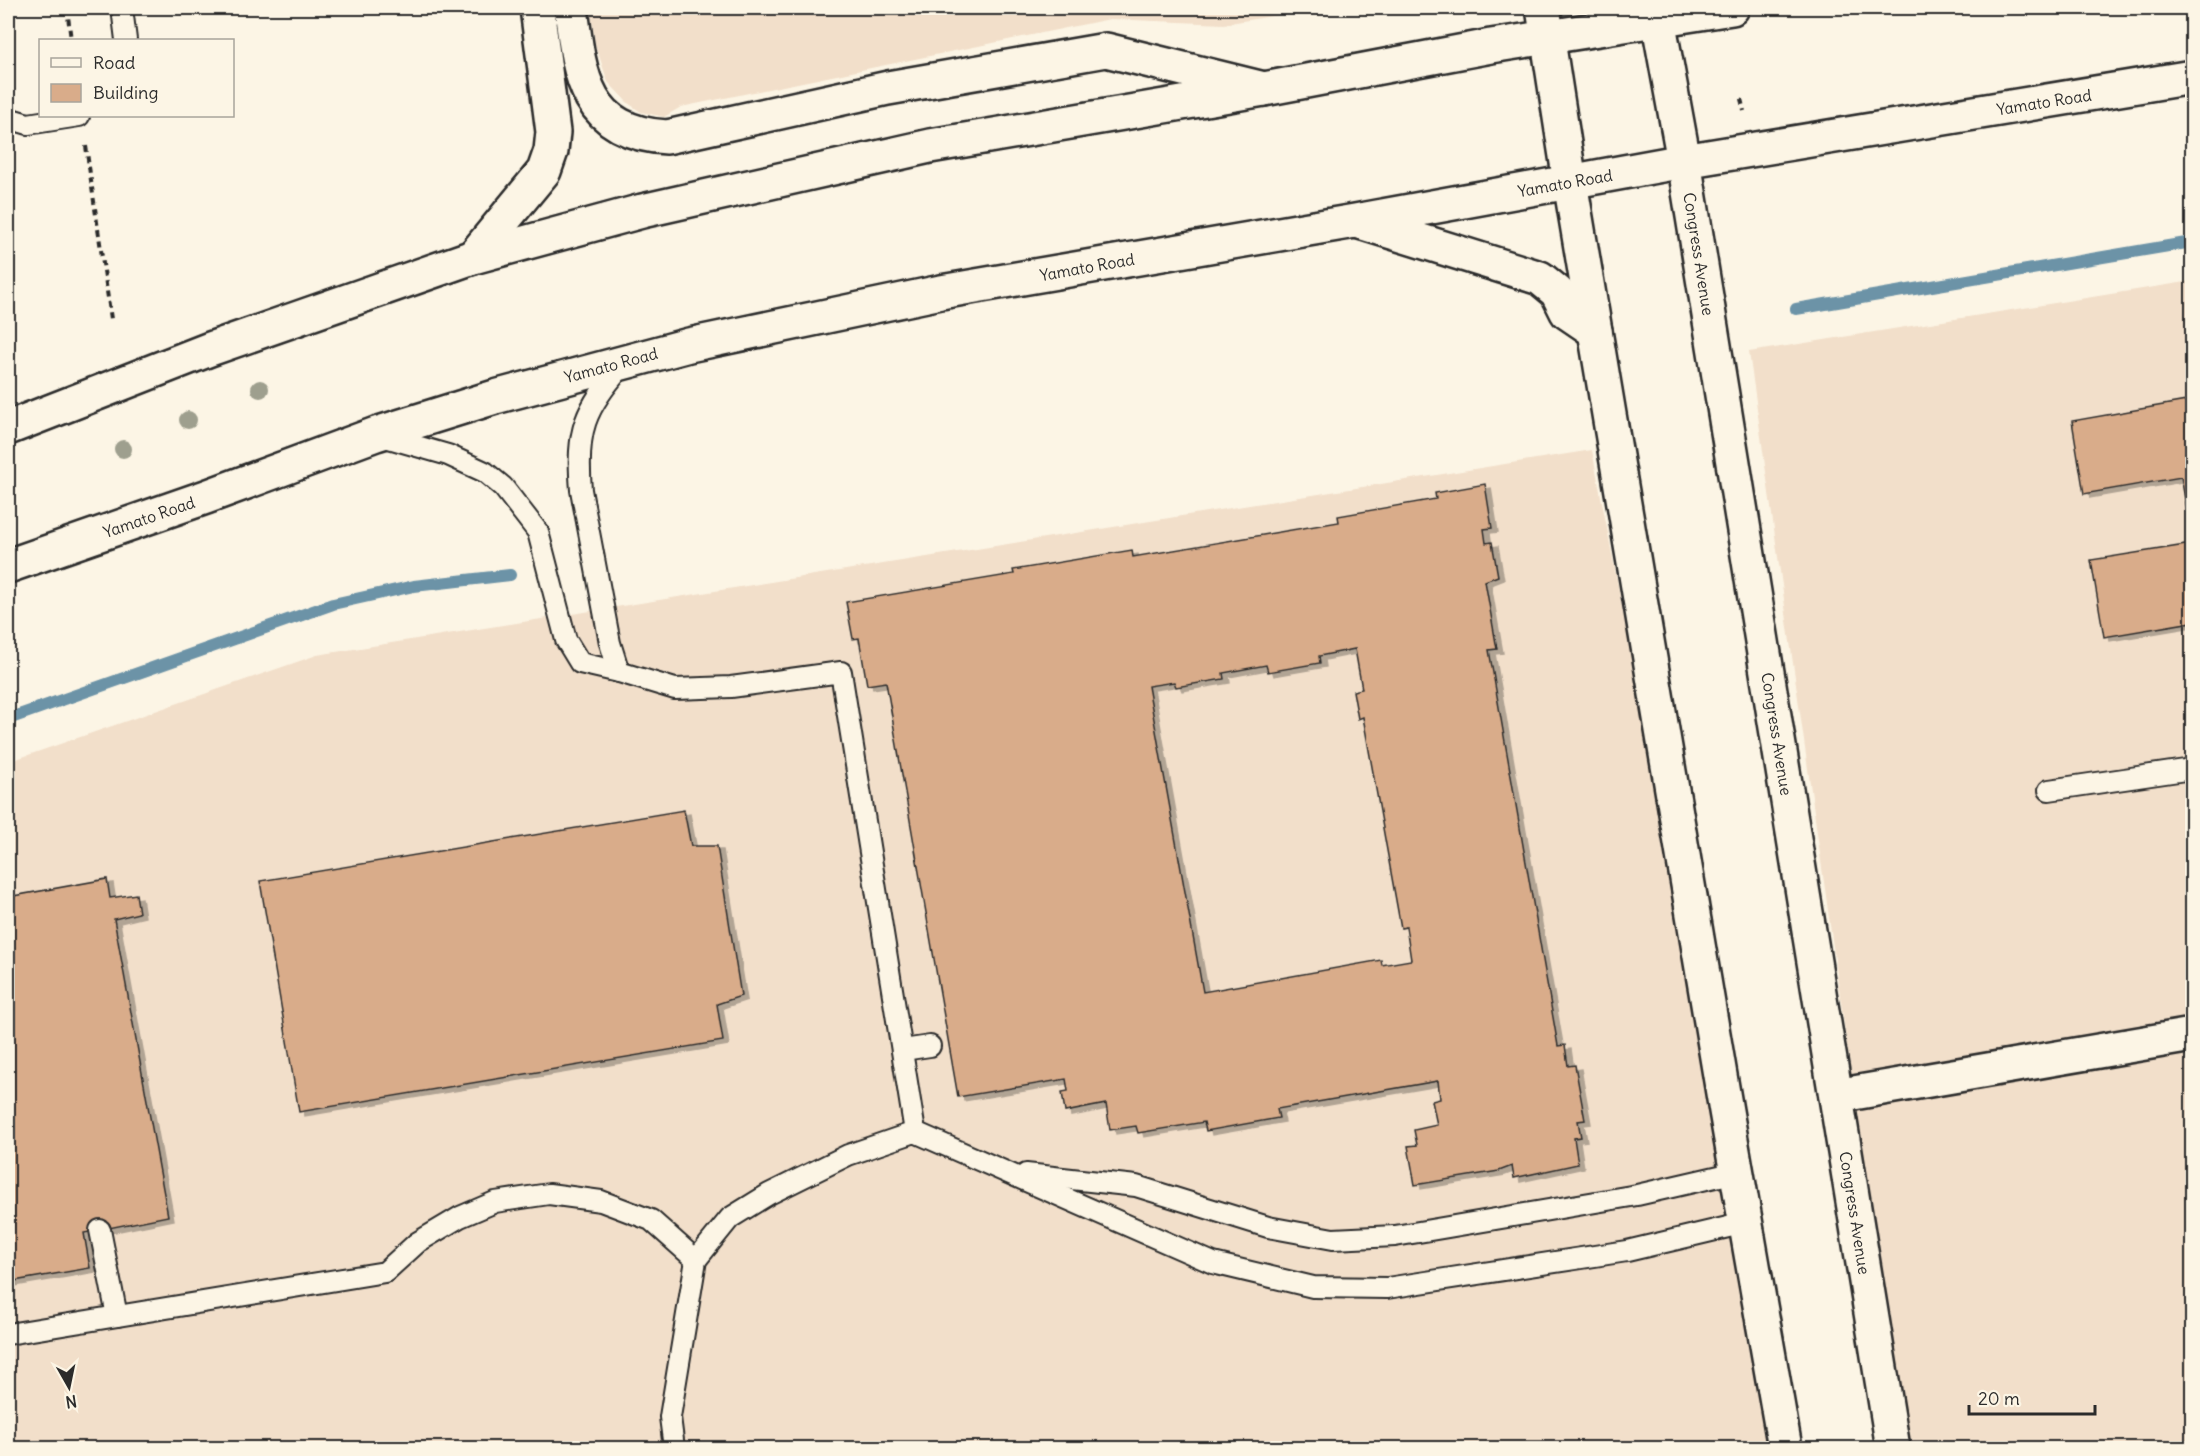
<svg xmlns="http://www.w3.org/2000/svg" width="2200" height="1456" font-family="Delius,sans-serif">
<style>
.built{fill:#f2dfca}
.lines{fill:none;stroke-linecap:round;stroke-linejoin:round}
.stream{stroke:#6c93a7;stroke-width:12}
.building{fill:#d9ac8a;stroke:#2b2b2b;stroke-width:1.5;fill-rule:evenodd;filter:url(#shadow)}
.lane-casing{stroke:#2b2b2b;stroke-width:24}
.street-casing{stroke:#2b2b2b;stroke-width:38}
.secondary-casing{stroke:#2b2b2b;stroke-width:38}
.primary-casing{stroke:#2b2b2b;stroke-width:38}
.path{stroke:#2b2b2b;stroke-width:4;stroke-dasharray:6 4.5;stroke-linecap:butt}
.lane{stroke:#fcf5e5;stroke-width:20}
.street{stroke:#fcf5e5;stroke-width:33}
.secondary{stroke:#fcf5e5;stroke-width:33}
.primary{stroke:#fcf5e5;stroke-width:33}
.tree{fill:#9e9f8e}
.labels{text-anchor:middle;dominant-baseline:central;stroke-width:4.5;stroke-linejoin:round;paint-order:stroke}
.street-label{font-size:16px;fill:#2b2b2b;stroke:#fcf5e5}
</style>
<defs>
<filter id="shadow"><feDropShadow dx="6" dy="4" stdDeviation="0" flood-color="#0004"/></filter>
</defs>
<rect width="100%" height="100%" fill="#fcf5e5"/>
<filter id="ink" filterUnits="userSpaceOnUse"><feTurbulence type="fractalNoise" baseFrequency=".0167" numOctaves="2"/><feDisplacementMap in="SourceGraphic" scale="12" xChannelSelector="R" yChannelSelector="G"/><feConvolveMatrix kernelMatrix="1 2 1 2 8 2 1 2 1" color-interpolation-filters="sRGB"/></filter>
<g filter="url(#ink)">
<g class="built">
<polygon points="590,8 1321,8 1224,24 1110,19 681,107 664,117 641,112 628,103 608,82 595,44"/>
<polygon points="2192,281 2192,1448 1904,1448 1749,352"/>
<polygon points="1592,450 1784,1448 8,1448 8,762 317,655"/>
</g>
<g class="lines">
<g class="stream">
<polyline points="1796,309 2192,242"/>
<polyline points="8,719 333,604 414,586 510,575"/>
</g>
</g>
<g class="building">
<polygon points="2192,400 2192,537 2181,477 2084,494 2072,421"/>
<path d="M 1485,484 L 1492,528 L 1484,529 L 1486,543 L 1492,542 L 1498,576 L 1485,581 L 1497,649 L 1489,650 L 1558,1046 L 1565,1045 L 1568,1066 L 1575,1065 L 1585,1120 L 1578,1121 L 1581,1137 L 1574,1138 L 1578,1164 L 1514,1178 L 1512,1166 L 1499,1171 L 1415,1185 L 1408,1146 L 1417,1145 L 1414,1130 L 1437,1125 L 1432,1101 L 1440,1099 L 1438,1081 L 1277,1109 L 1279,1118 L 1206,1131 L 1204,1122 L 1138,1133 L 1136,1126 L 1110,1130 L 1106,1104 L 1065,1112 L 1062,1092 L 1068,1091 L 1066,1079 L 958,1097 L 886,682 L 867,685 L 859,638 L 853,639 L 846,602 L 1014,574 L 1013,570 L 1132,550 L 1133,557 L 1339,522 L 1338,516 L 1436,499 L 1435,493 ZM 1355,649 L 1362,689 L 1353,691 L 1358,719 L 1363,717 L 1401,928 L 1406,927 L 1411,960 L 1382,965 L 1381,960 L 1203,992 L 1148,686 L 1174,682 L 1176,687 L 1224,679 L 1223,673 L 1266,665 L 1268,672 L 1320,663 L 1319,656 Z"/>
<polygon points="2192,544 2192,622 2104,637 2091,560"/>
<polygon points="684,810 691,846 717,846 741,996 717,1004 723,1041 299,1112 260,881"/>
<polygon points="107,879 110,898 136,894 139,913 114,919 168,1216 84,1233 90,1268 8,1282 8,897"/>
</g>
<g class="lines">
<g class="lane-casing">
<g id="lane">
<polyline points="122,8 126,40"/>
<polyline points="8,118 28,124 79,116"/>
<polyline points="378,435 448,455 485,472 503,487 538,532 566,640 580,663 619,672 675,689 731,687 841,672 915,1132"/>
<path d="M 619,672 L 610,643 L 581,490 C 576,430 584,410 623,365"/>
<polyline points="2049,790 2192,769"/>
<polyline points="903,1050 930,1046"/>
<polyline points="1026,1174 1136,1186 1268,1227 1333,1239 1395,1236 1637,1195 1737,1172"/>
<polyline points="100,1230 117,1316"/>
<polyline points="8,1334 385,1272 418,1242 460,1217 495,1202 549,1194 601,1201 651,1220 696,1260"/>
<polyline points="674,1448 670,1417 696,1260 730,1218 769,1194 848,1155 915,1132 1213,1263 1313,1287 1387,1288 1627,1251 1745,1223"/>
</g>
</g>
<g class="street-casing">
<g id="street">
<path d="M 571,8 C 579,73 584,133 667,137 L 888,88 L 1106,50 L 1264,89"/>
<polyline points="473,257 544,171 551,151 553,132 537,8"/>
<polyline points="1836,1096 2192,1035"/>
</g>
</g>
<g class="secondary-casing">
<g id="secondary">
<polyline points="1543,8 1570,182 1726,1111 1785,1448"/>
<polyline points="1656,8 1684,161 1893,1448"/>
</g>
</g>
<g class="primary-casing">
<g id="primary">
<polyline points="1360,222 1540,278 1557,292 1567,312 1595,331"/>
<polyline points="8,428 210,349 473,257 642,211 930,146 1264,89 1491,46 1732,8"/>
<polyline points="8,566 206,497 376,434 495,397 689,345 941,292 1355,221 1684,161 2192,77"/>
</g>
</g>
<g class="path">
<polyline points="67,8 71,40"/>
<polyline points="1741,99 1744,111"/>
<polyline points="86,146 111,319"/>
<polyline points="2188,997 2188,989"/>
</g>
<use href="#lane" class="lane"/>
<use href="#street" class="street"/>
<use href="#secondary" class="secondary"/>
<use href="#primary" class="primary"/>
</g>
<g class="tree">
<circle cx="260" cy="389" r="9"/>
<circle cx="188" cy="420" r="9"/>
<circle cx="123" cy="449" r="9"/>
</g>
</g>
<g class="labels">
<g class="street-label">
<text transform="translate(2044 102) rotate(-9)">Yamato Road</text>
<text transform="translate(1565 183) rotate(-10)">Yamato Road</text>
<text transform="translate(1699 254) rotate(81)">Congress Avenue</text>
<text transform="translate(1087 267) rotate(-10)">Yamato Road</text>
<text transform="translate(611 365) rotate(-15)">Yamato Road</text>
<text transform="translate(149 517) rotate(-19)">Yamato Road</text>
<text transform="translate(1777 734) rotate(81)">Congress Avenue</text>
<text transform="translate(1855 1213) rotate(81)">Congress Avenue</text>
</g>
</g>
<rect width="2200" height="1456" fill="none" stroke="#fcf5e5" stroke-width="30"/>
<rect x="15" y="15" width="2170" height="1426" fill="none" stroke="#2b2b2b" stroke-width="2" filter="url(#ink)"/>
<rect x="39" y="39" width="195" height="78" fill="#fcf5e5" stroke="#a8a49b" stroke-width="1.5"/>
<rect x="51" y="58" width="30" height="9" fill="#fcf5e5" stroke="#a8a49b" stroke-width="1.5"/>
<text x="93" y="69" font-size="18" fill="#2b2b2b">Road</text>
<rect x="51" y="84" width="30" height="18" fill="#d9ac8a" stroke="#a8a49b" stroke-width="1.5"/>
<text x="93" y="99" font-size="18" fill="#2b2b2b">Building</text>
<g transform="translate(69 1387) rotate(171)" stroke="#fcf5e5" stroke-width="4.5" paint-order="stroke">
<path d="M0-4.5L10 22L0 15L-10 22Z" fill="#2b2b2b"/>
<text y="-9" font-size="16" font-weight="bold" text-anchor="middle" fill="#2b2b2b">N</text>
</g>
<path d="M1969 1405v9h126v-9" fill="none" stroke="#2b2b2b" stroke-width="3"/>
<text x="1978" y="1405" font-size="18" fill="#2b2b2b" stroke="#fcf5e5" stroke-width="4.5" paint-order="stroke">20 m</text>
</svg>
